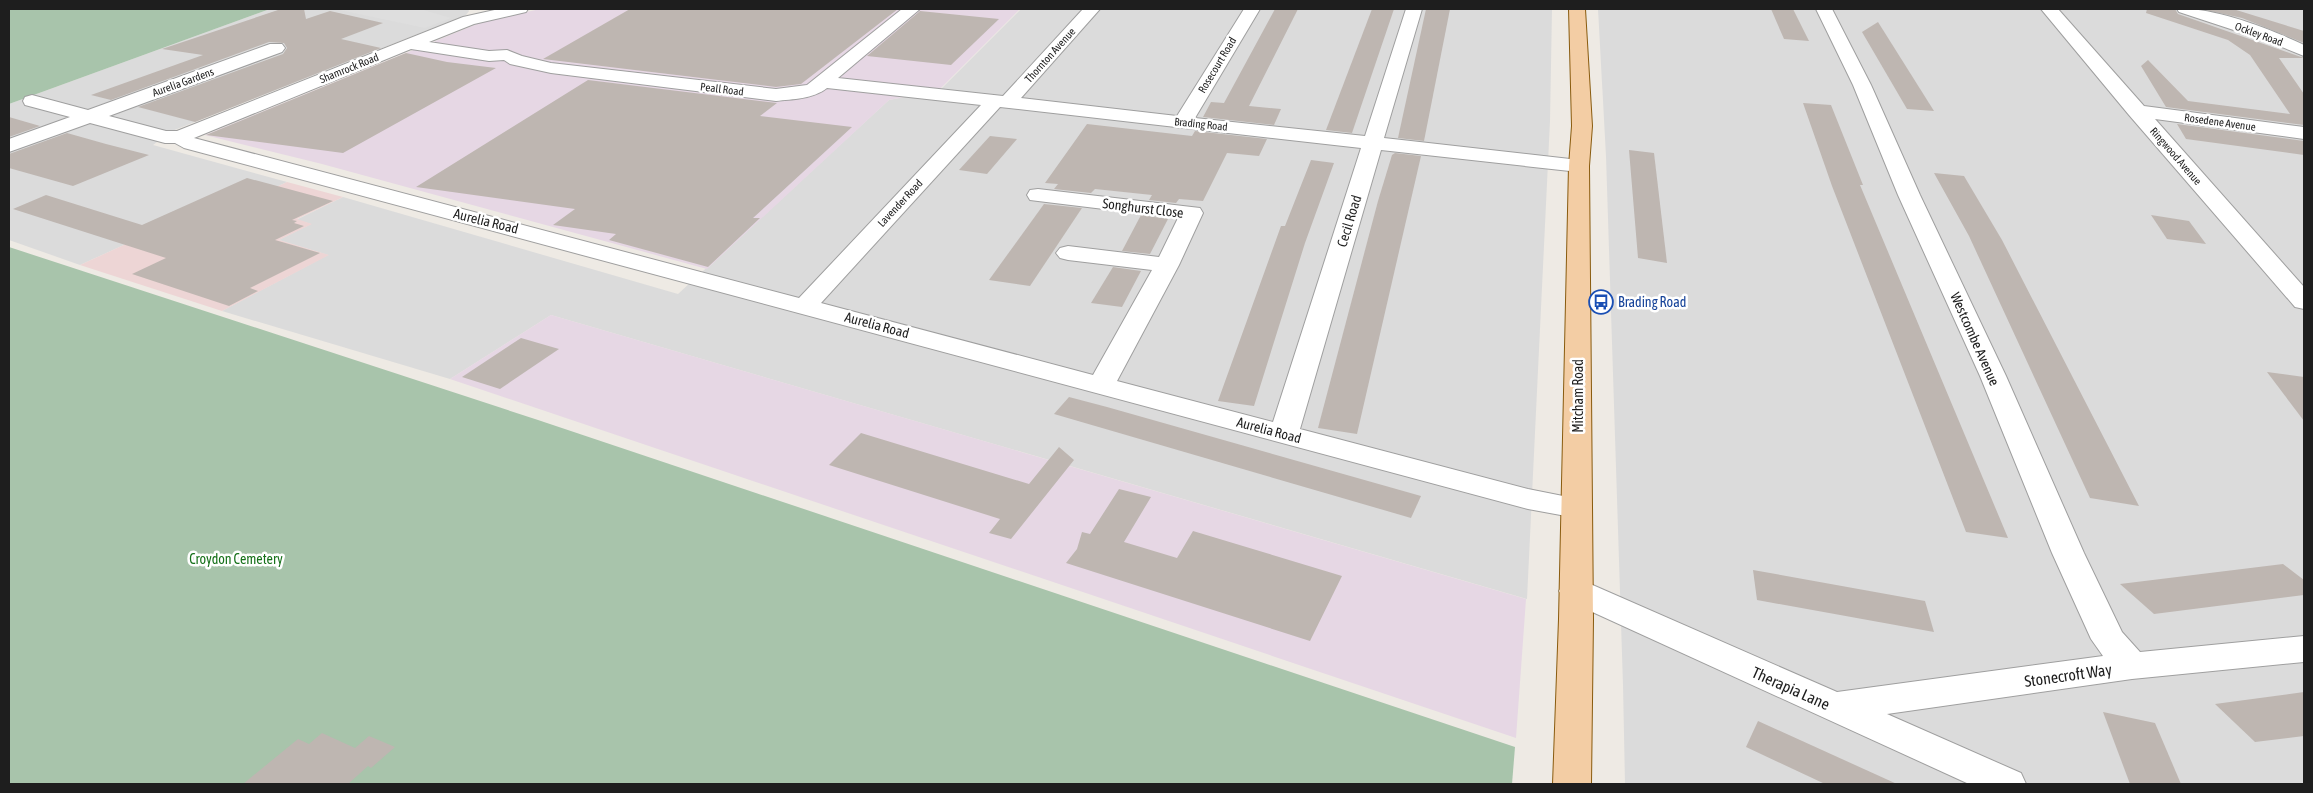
<svg xmlns="http://www.w3.org/2000/svg" width="2313" height="793" font-family="'Asap Condensed',sans-serif">
<style>
.residential{fill:#dbdbdb}
.commercial{fill:#edd5d5}
.industrial{fill:#e6d7e4}
.cemetery{fill:#a8c4ab}
.parking{fill:#dedede}
.building{fill:#beb6b1}
.lines{fill:none;stroke-linecap:round;stroke-linejoin:round}
.minor-casing{stroke:#9f9f9f;stroke-width:2}
.primary-casing{stroke:#895b0e;stroke-width:2}
.minor{fill:#fff;fill-rule:evenodd}
.primary{fill:#f3cda4;fill-rule:evenodd}
.labels{text-anchor:middle;dominant-baseline:central;stroke-width:5;stroke-linejoin:round;paint-order:stroke}
.far-street-label{font-size:11px;fill:#1e1e1e;stroke:#fff}
.street-label{font-size:14px;fill:#1e1e1e;stroke:#fff}
.transit-label{font-size:14px;fill:#164399;stroke:#fff;text-anchor:start}
.park-label{font-size:14px;fill:#16711a;stroke:#fff}
.near-street-label{font-size:16px;fill:#1e1e1e;stroke:#fff}
</style>
<rect width="100%" height="100%" fill="#eeeae4"/>
<g class="residential">
<polygon points="270,9 468,9 469,11 466,15 172,131 153,145 287,182 200,223 183,218 80,265 9,240 9,104"/>
<polygon points="1021,9 1552,9 1550,121 1527,599 551,315 450,379 222,311 328,255 279,240 311,224 296,220 343,197 678,294 889,100 940,90"/>
<polygon points="1598,9 2304,9 2304,784 1625,784 1623,685 1606,156"/>
</g>
<polygon class="commercial" points="287,182 343,197 297,219 312,224 279,240 329,255 222,311 80,265 183,218 200,223"/>
<g class="industrial">
<polygon points="540,9 1020,9 939,90 889,100 707,269 322,164 205,135 482,22"/>
<polygon points="551,315 1526,599 1516,738 450,379"/>
</g>
<g class="cemetery">
<polygon points="9,9 270,9 9,104"/>
<polygon points="9,247 538,420 1515,747 1512,784 9,784"/>
</g>
<polygon class="parking" points="335,9 420,9 451,18 425,28"/>
<g class="building">
<polygon points="281,9 304,9 306,19 330,11 383,23 341,39 381,48 195,122 138,107 283,54 287,48 284,43 269,42 111,100 91,95 203,55 162,49"/>
<polygon points="630,9 898,9 801,84 776,87 543,59"/>
<polygon points="1275,9 1298,9 1249,106 1281,109 1274,125 1203,117 1211,102 1224,103"/>
<polygon points="1372,9 1394,9 1352,133 1326,130"/>
<polygon points="1426,9 1450,9 1424,141 1398,138"/>
<polygon points="1771,9 1793,9 1809,41 1784,39"/>
<polygon points="2147,9 2175,9 2178,14 2304,58 2279,58 2304,94 2304,125 2166,107 2141,66 2148,60 2188,101 2290,114 2250,55 2228,40 2146,13"/>
<polygon points="2201,9 2233,9 2304,31 2304,43 2242,18"/>
<polygon points="920,11 999,19 951,65 867,56"/>
<polygon points="1878,22 1934,111 1907,109 1862,32"/>
<polygon points="406,53 447,62 496,68 343,153 206,135"/>
<polygon points="588,80 777,103 760,116 852,127 753,218 760,218 708,267 609,240 616,234 553,225 575,209 416,187"/>
<polygon points="1803,103 1831,105 1863,185 1860,185 2008,538 1966,532 1832,186"/>
<polygon points="9,117 40,126 9,137"/>
<polygon points="1087,124 1192,136 1195,131 1267,139 1259,156 1227,153 1203,201 1179,199 1176,203 1149,200 1152,195 1095,189 1091,193 1054,189 1058,184 1045,183"/>
<polygon points="2177,124 2304,141 2304,155 2186,139"/>
<polygon points="67,133 106,144 149,155 73,186 9,168 9,154"/>
<polygon points="990,136 1017,139 987,174 959,170"/>
<polygon points="1629,150 1654,153 1667,263 1638,258"/>
<polygon points="1395,153 1421,156 1357,434 1318,428 1378,201 1392,155"/>
<polygon points="1311,160 1334,163 1305,243 1254,406 1218,401 1281,226 1285,226"/>
<polygon points="1934,173 1964,176 2002,240 2139,506 2090,498 1969,236"/>
<polygon points="247,178 333,201 292,220 297,221 294,223 304,226 275,240 320,253 250,288 258,291 229,306 132,274 166,258 13,209 46,195 142,225"/>
<polygon points="1044,204 1082,208 1030,286 989,280"/>
<polygon points="1141,215 1168,219 1150,254 1122,251"/>
<polygon points="2151,215 2189,221 2206,244 2167,239"/>
<polygon points="1113,267 1141,271 1122,307 1091,303"/>
<polygon points="521,338 559,349 500,389 462,377"/>
<polygon points="2267,372 2304,377 2304,421"/>
<polygon points="1069,397 1107,407 1421,496 1411,518 1054,414"/>
<polygon points="861,433 1029,484 1059,447 1074,460 1011,539 989,533 1000,519 829,465"/>
<polygon points="1119,489 1151,497 1124,542 1177,558 1193,531 1342,576 1310,641 1066,563 1077,549 1082,532 1090,534"/>
<polygon points="2283,564 2304,580 2304,595 2154,614 2120,584"/>
<polygon points="1753,570 1925,601 1934,632 1757,600"/>
<polygon points="2304,692 2304,736 2255,742 2215,704"/>
<polygon points="2103,712 2155,723 2181,784 2130,784"/>
<polygon points="1758,721 1897,784 1825,784 1746,747"/>
<polygon points="322,733 355,748 369,736 395,747 371,768 368,766 348,784 243,784 298,739 309,744"/>
</g>
<g class="lines">
<g class="minor-casing">
<g id="minor">
<path d="M 499,9 L 528,9 L 526,12 L 474,24 L 429,42 L 489,51 L 507,50 L 522,56 L 551,63 L 776,89 L 807,85 L 902,9 L 920,9 L 838,78 L 1003,96 L 1083,9 L 1100,9 L 1021,98 L 1177,116 L 1244,9 L 1260,9 L 1195,118 L 1365,136 L 1406,9 L 1422,9 L 1384,138 L 1579,160 L 1586,162 L 1589,166 L 1586,170 L 1579,172 L 1381,150 L 1300,429 L 1528,489 L 1588,501 L 1592,508 L 1588,515 L 1577,518 L 1528,509 L 184,148 L 175,143 L 165,143 L 90,123 L 9,152 L 9,139 L 70,117 L 25,105 L 23,101 L 25,97 L 32,95 L 88,110 L 270,44 L 282,44 L 285,48 L 282,52 L 109,116 L 166,131 L 177,131 L 463,17 ZM 411,49 L 489,61 L 504,60 L 510,64 L 551,73 L 776,101 C 793,99 813,99 827,88 L 981,105 L 799,298 L 194,138 ZM 1000,107 L 1361,148 L 1273,422 L 1117,381 L 1179,265 L 1203,213 L 1200,208 L 1038,189 L 1030,190 L 1027,195 L 1030,200 L 1038,201 L 1178,218 L 1159,257 L 1068,246 L 1060,248 L 1056,253 L 1060,258 L 1068,260 L 1152,270 L 1093,375 L 821,303 Z"/>
<polygon points="1816,9 1832,9 1871,85 1920,195 2006,376 2084,553 2122,632 2140,652 2304,636 2304,662 2132,679 1887,714 2021,773 2026,784 1969,784 1564,599 1559,591 1564,583 1576,579 1588,583 1837,692 2103,656 2091,639 2052,553 1980,376 1898,195 1853,85"/>
<polygon points="2041,9 2058,9 2144,106 2304,127 2304,139 2155,119 2304,287 2304,309 2295,307 2129,115"/>
<path d="M 2177,9 C 2214,7 2270,29 2304,45 L 2304,56 L 2267,41 L 2179,12 Z"/>
</g>
</g>
<g class="primary-casing">
<polygon id="primary" points="1569,9 1585,9 1592,126 1589,166 1593,619 1591,784 1553,784 1559,619 1569,166 1572,126"/>
</g>
<use href="#minor" class="minor"/>
<use href="#primary" class="primary"/>
</g>
<defs>
<g id="bus-ring" transform="scale(1.25)"><circle r="9.5" fill="#fff" stroke="#1a4fb4" stroke-width="1.5"/><path d="M-5-6H5V4H4V6H2V4H-2V6H-4V4H-5ZM-3.5-4V0h7V-4ZM-3.5 1.2v1.5H-2V1.2ZM2 1.2v1.5H3.5V1.2Z" fill="#1a4fb4"/></g>
</defs>
<g fill-rule="evenodd">
<use href="#bus-ring" x="1601" y="302"/>
</g>
<g class="labels">
<g class="far-street-label">
<text transform="translate(2259 34) rotate(20)">Ockley Road</text>
<text transform="translate(1050 55) rotate(-48)">Thornton Avenue</text>
<text transform="translate(1217 65) rotate(-59)">Rosecourt Road</text>
<text transform="translate(349 68) rotate(-22)">Shamrock Road</text>
<text transform="translate(183 82) rotate(-20)">Aurelia Gardens</text>
<text transform="translate(722 89) rotate(7)">Peall Road</text>
<text transform="translate(2220 122) rotate(8)">Rosedene Avenue</text>
<text transform="translate(1201 124) rotate(6)">Brading Road</text>
<text transform="translate(2176 156) rotate(49)">Ringwood Avenue</text>
<text transform="translate(900 203) rotate(-47)">Lavender Road</text>
</g>
<g class="street-label">
<text transform="translate(1143 208) rotate(7)">Songhurst Close</text>
<text transform="translate(486 221) rotate(14)">Aurelia Road</text>
<text transform="translate(1349 221) rotate(-73)">Cecil Road</text>
<text transform="translate(877 325) rotate(15)">Aurelia Road</text>
<text transform="translate(1975 339) rotate(66)">Westcombe Avenue</text>
<text transform="translate(1578 396) rotate(-90)">Mitcham Road</text>
<text transform="translate(1269 430) rotate(15)">Aurelia Road</text>
</g>
<g class="transit-label">
<text x="1618" y="302">Brading Road</text>
</g>
<g class="park-label">
<text x="236" y="559">Croydon Cemetery</text>
</g>
<g class="near-street-label">
<text transform="translate(2068 675) rotate(-8)">Stonecroft Way</text>
<text transform="translate(1791 688) rotate(24)">Therapia Lane</text>
</g>
</g>
<rect width="2313" height="793" fill="none" stroke="#1e1e1e" stroke-width="20"/>
</svg>
